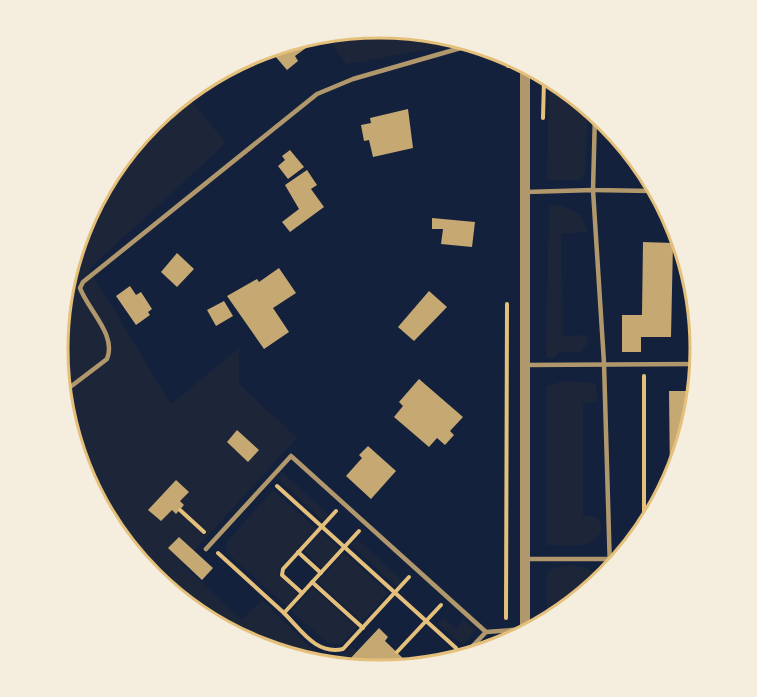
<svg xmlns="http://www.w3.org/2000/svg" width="757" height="697" font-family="Roboto,sans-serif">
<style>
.green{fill:#1d2539}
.building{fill:#c6a872}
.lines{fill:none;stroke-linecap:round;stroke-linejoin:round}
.path{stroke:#e5c07b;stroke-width:4}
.service{stroke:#b1986c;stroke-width:4.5}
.tertiary{stroke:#b1986c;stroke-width:10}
.rim{fill:none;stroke:#e5c07b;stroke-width:3}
</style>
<rect width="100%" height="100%" fill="#14213d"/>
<g class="green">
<polygon points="379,27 437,39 443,47 347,64 326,37"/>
<polygon points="549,83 588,109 585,175 580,180 547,180"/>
<polygon points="188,97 226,143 89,269 171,404 239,348 239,384 297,438 182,564 242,620 262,600 323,659 332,660 352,647 358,652 349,664 255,645 151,576 81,471 57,348 82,225 151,121"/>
<polygon points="560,205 580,214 588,232 561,234 563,336 586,335 588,343 580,352 559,352 553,359 546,357 549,206"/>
<path d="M 564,381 L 596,383 L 597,401 L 583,404 L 583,516 L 598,517 L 602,528 C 595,551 567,545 547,545 L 547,386 Z"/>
<polygon points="282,472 329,515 323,521 277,478"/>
<polygon points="273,490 317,529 279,570 279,575 299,594 287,607 227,553 227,542"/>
<polygon points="321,532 340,549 321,568 304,550"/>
<polygon points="357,539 403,581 397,587 351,545"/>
<polygon points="344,553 388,593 362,622 318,582"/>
<polygon points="572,565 588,568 601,579 547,615 547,573 556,567"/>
<polygon points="313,588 357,627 341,644 328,643 291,611"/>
<polygon points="443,617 456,629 464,620 476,630 463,645 438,623"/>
</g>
<g class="building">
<polygon points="301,42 306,48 295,56 298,61 287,70 269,49"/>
<polygon points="408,109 413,148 373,157 369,140 364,141 361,125 371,123 370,118"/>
<polygon points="290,150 304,167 288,179 278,166 285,160 282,156"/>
<polygon points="307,170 317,185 311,189 324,207 290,232 282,222 299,209 285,185"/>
<polygon points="432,218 475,222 472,247 441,244 443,229 432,229"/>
<polygon points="643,242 673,243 671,337 641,337 641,352 622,352 622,315 642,315"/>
<polygon points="177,253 194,269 177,287 161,272"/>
<polygon points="279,268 296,293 273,308 289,332 264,349 227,296 257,279 259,282"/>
<polygon points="130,286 136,295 141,292 152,309 148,312 150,315 136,325 116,296"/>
<polygon points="429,291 447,307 414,341 398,327"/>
<polygon points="224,301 233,316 216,326 207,310"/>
<polygon points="419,379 463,417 450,431 454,435 445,445 437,438 429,447 394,417 403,406 399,402"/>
<polygon points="669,391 691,391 675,472 670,480"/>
<polygon points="237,430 259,450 248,462 227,442"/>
<polygon points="368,446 396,471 371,499 346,476 362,458 359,455"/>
<polygon points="176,480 189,492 180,501 184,505 176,514 172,510 161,521 148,510"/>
<polygon points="179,537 213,568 202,580 168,548"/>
<polygon points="379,628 388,637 385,641 409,664 378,670 349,664 348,661"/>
</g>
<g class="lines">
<g class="path">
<polyline points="508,66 508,55"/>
<polyline points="543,118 544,80"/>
<polyline points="277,486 456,648"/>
<polyline points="180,510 204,532"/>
<polyline points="644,519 644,376"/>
<path d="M 359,531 L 284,613 C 302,631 316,655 343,649 L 409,577"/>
<polyline points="298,552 321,573"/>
<polyline points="218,553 284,613"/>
<polyline points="312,582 363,628"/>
<polyline points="302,593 282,575 283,569 336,511"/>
<polyline points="506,618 507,304"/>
<polyline points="397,652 441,605"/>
</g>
<g class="service">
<polyline points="595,114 593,190 652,191"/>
<polyline points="526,192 593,190 604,363 610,570"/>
<polyline points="526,365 697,364"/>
<path d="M 65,391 L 107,359 C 117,335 88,310 80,288 L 83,282 L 317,94 L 353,79 L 471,45"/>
<polyline points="206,549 291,456 486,632 525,629"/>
<polyline points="525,559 610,559"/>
<polyline points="467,652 486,632"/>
</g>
<polyline class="tertiary" points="525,630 525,67"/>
</g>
<path d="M0 0H757V697H0ZM68 349a311 311 0 1 1 622 0a311 311 0 1 1-622 0Z" fill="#f5edde" fill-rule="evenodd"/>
<path class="rim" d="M68 349a311 311 0 1 1 622 0a311 311 0 1 1-622 0Z"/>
</svg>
